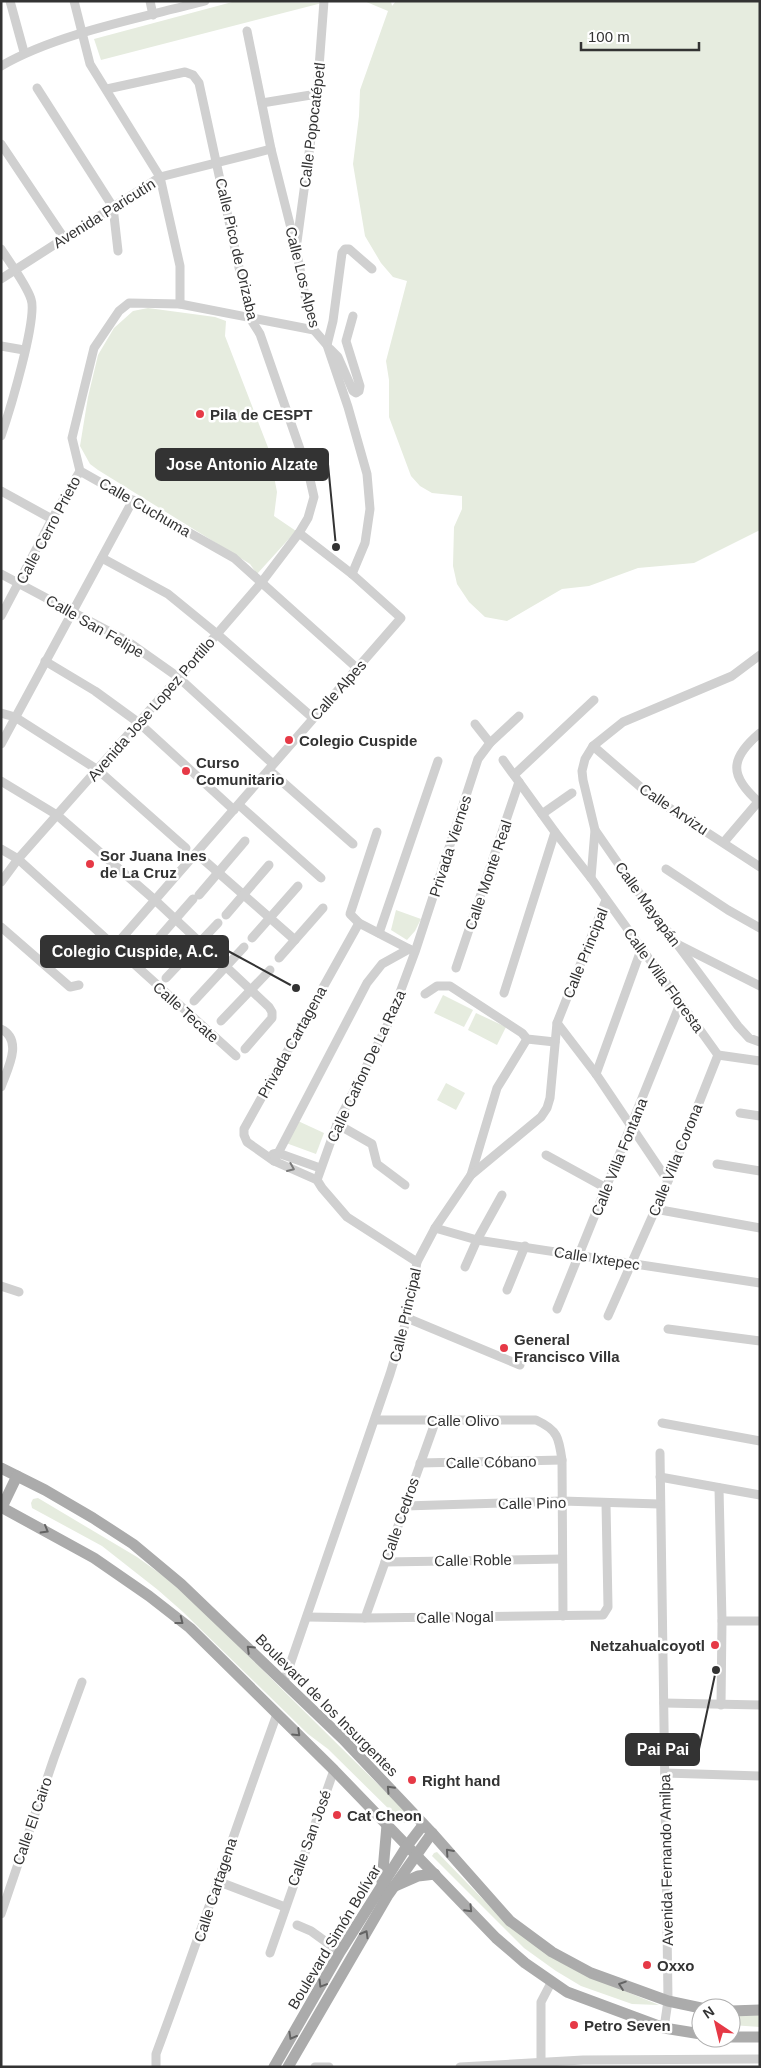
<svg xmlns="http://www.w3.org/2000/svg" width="761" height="2068" font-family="Arial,sans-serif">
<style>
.green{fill:#e6ecdf}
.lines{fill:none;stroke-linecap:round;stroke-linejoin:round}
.minor{stroke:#d0d0d0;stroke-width:9}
.major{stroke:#ababab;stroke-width:11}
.oneway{stroke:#7a7a7a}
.oneway2{stroke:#636363}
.poi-dot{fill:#e63946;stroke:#fff;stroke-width:2}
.labels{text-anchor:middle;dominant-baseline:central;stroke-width:5;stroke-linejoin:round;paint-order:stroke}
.street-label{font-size:15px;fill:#333;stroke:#fff}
.poi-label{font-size:15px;font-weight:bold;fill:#333;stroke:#fff;text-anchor:start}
.leader{fill:none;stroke:#333;stroke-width:2}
.callout-dot{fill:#333;stroke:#fff;stroke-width:2}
.callout{fill:#333;stroke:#333;stroke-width:2}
.callout-label{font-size:16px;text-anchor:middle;font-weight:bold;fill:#fff}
</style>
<rect width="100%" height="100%" fill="#fff"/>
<g class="green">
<polygon points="236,1 322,3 101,60 94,39"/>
<polygon points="364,1 391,1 392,6 396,1 760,1 760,530 694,563 638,568 589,586 562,589 507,621 485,617 469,602 457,584 453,566 454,527 462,509 462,496 432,493 420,486 411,476 389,417 389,380 386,361 407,281 393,277 381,263 365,236 353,164 359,116 360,90 388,11"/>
<polygon points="148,308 215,317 226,321 225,336 269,450 277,492 274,516 296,531 257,574 250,564 98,470 90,464 80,446 88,397 98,355 114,328 133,311"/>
<polygon points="396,910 421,919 415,931 407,940 391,930"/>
<polygon points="443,995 473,1010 464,1027 434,1013"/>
<polygon points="476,1013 506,1027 497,1045 468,1030"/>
<polygon points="446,1083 465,1093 456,1110 437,1100"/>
<polygon points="298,1121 324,1133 316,1154 286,1143"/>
<polygon points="38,1498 137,1557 162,1575 194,1602 411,1817 410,1820 405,1823 401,1821 328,1749 308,1734 183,1612 158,1590 102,1546 32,1508 31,1503 33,1499"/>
<polygon points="437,1852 503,1920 598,1980 659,2005 632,2004 581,1986 556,1971 524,1948 432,1856 434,1853"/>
<polygon points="760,2014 760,2027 731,2025 731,2016"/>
</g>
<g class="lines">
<g class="minor">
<polyline points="10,1 24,52"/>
<polyline points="74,1 90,64 160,177 180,266 180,304"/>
<polyline points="150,1 153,15"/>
<polyline points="247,31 271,149 296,248 305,296 314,330 327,345 348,407 367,474 370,509 365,543 352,574"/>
<path d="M 1,66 C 58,33 141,18 205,1"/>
<polyline points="37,88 113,207 118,251"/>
<polyline points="262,103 317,94"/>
<polyline points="1,144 64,238"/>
<polyline points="297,242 317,94 324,1"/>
<path d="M 1,249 C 10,263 26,284 31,299 C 38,318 9,413 1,436"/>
<polyline points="1,279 160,177 271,149"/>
<polyline points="314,330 180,304 129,303 119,311 94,348 72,438 80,471 234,558 358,669"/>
<polyline points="327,345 333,321 342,253 345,249 349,249 372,269"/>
<polyline points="1,346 24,350"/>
<polyline points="330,349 338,357 353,391 356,393 359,391 360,386 346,341 353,316"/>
<polyline points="1,491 52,519"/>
<polyline points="102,558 168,594 217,634 313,718"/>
<polyline points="1,574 127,641 178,677 273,764"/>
<polyline points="1,616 52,519 80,471"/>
<polyline points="760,655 732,676 623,722 593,746 585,759 582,771 583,780 595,830 631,882 738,1026 749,1038 760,1042"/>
<polyline points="45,661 95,691 139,723 234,810"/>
<polyline points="1,713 15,717 98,770 186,848"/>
<polyline points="475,724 490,743"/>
<path d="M 760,733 C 729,759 729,776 760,803"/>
<polyline points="1,744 133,500"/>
<polyline points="593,746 651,796 760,867"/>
<polyline points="503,760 555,832 591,878 718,1055"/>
<polyline points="269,770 353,844"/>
<polyline points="514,775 594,700"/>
<polyline points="1,781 57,815 156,901 269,1007 272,1012 272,1018 245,1049"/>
<polyline points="239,805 321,878"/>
<polyline points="542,814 572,793"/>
<polyline points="377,832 350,914 359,923 413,951"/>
<polyline points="724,842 758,802"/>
<polyline points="1,849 18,859 236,1056"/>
<polyline points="197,854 295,940"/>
<polyline points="666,869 728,910 760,928"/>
<polyline points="591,878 595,830"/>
<polyline points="1,882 18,859 217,634 261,583 299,533 308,518 314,497 309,475 260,334 250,318 199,83 193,75 185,72 107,89"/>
<polyline points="199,895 245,841"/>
<polyline points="226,915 269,865"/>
<polyline points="359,923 244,1129 244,1135 247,1142 274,1161 317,1180 322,1188 347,1217 417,1262"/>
<polyline points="1,927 70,987 79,985"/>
<polyline points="379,933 438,761"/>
<polyline points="252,938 298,886"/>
<polyline points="677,944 760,986"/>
<polyline points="114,947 401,618 352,574 299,533"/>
<polyline points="143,956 193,899"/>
<polyline points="279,958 323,908"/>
<polyline points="456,968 519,782"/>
<polyline points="166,978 218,923"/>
<polyline points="504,993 555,832"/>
<polyline points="425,994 437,986 450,986 522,1033 527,1039 555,1042"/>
<polyline points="194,1001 244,947"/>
<polyline points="221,1021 270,970"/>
<polyline points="557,1023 596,1074 668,1181"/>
<path d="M 1,1029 C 24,1040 7,1070 1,1087"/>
<polyline points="718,1055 760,1061"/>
<polyline points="596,1074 641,950"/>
<polyline points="740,1113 760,1116"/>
<polyline points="337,1124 372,1144 377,1164 405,1185"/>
<polyline points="273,1154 278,1153 320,1168"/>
<polyline points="546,1155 606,1188"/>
<polyline points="274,1161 367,983 382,964 409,949"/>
<polyline points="717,1164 760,1171"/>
<polyline points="471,1175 497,1088 527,1039"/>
<polyline points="317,1180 337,1124 389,1022 415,952 478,759 490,743 519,716"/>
<polyline points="655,1209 760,1228"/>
<polyline points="435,1228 477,1240 760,1283"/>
<polyline points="465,1267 477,1240 502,1195"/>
<polyline points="1,1286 19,1292"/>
<polyline points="507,1290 525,1246"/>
<polyline points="557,1309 680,1004"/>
<polyline points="608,1316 668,1181 718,1055"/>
<polyline points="407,1318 520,1365"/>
<polyline points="668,1329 760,1341"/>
<path d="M 376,1420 L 536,1420 C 558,1430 559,1438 562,1460 L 563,1616"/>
<polyline points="662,1423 760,1441"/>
<path d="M 660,1453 C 661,1635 666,1818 668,2001 L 664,2028"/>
<polyline points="420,1463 562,1460"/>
<polyline points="660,1477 760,1495"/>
<polyline points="719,1488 722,1621 721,1705"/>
<polyline points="405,1506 562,1501 659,1504"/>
<polyline points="385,1562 562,1559"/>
<polyline points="307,1617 365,1618 603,1615 608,1607 606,1503"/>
<polyline points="365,1618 436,1420"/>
<polyline points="722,1621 760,1621"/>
<polyline points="284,1682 390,1374 407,1318 417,1262 435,1228 471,1175 541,1117 547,1108 550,1098 557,1023 606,900"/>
<polyline points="664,1703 760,1705"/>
<polyline points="665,1773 760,1776"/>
<polyline points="217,1881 285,1907"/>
<polyline points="1,1914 54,1758 82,1682"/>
<polyline points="297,1925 311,1931 340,1952"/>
<polyline points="270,1953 334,1770"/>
<polyline points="541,2062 541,2002 552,1981"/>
<path d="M 156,2067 L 156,2054 C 198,1941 236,1827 277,1714"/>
<polyline points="315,2067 329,2067"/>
<polyline points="460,2067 583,2060 760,2059"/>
</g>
<g class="major">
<polyline points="1,1468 45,1490 93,1518 133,1544 181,1584 343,1739 432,1833 510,1921 552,1952 591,1973 668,2001 701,2008"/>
<polyline points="1,1507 94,1558 149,1596 190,1628 334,1770 496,1938 525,1963 567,1992 664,2028 701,2034"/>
<polyline points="2,1507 17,1476"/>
<polyline points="382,1882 387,1825"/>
<polyline points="393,1887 418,1876 435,1874"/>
<polyline points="731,2011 760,2010"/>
<polyline points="731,2037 760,2037"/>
<polyline points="274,2067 340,1952 407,1846 423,1825"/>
<polyline points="288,2067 388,1895 432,1833"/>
</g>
</g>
<defs><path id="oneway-chevron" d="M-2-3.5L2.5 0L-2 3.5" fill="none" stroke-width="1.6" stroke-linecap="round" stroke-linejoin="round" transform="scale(1.25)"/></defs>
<use class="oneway" href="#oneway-chevron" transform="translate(291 1168) rotate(23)"/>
<g class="oneway2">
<use href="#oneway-chevron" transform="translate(45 1530) rotate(30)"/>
<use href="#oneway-chevron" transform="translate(180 1621) rotate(38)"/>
<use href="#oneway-chevron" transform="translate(250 1649) rotate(-136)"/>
<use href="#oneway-chevron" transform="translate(297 1733) rotate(44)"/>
<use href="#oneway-chevron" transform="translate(390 1789) rotate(-133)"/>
<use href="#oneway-chevron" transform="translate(449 1852) rotate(-132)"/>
<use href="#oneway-chevron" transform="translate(469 1909) rotate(46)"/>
<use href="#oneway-chevron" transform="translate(365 1934) rotate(-60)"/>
<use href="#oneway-chevron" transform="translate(322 1984) rotate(121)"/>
<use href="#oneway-chevron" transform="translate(622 1985) rotate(-161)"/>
<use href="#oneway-chevron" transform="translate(292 2036) rotate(119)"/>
</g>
<g class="poi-dot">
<circle cx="200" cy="414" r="5"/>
<circle cx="289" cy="740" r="5"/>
<circle cx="186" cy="771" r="5"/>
<circle cx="90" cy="864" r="5"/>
<circle cx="504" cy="1348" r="5"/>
<circle cx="715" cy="1645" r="5"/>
<circle cx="412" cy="1780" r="5"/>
<circle cx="337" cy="1815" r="5"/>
<circle cx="647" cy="1965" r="5"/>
<circle cx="574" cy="2025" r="5"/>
</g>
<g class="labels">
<g class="street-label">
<text transform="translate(312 125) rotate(-83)">Calle Popocatépetl</text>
<text transform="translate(104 213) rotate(-32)">Avenida Paricutín</text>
<text transform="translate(237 249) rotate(77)">Calle Pico de Orizaba</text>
<text transform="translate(303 277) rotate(76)">Calle Los Alpes</text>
<text transform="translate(145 507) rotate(30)">Calle Cuchuma</text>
<text transform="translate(48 530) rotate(-62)">Calle Cerro Prieto</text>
<text transform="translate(95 626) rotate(30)">Calle San Felipe</text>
<text transform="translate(338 690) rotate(-48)">Calle Alpes</text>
<text transform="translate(151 709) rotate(-49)">Avenida Jose Lopez Portillo</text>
<text transform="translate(674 809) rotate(34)">Calle Arvizu</text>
<text transform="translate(450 846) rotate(-72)">Privada Viernes</text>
<text transform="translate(488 875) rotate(-71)">Calle Monte Real</text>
<text transform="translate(648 904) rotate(54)">Calle Mayapán</text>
<text transform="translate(585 953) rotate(-68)">Calle Principal</text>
<text transform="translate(664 980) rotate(54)">Calle Villa Floresta</text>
<text transform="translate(186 1012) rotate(42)">Calle Tecate</text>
<text transform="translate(292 1042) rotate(-61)">Privada Cartagena</text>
<text transform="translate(366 1066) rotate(-65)">Calle Cañon De La Raza</text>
<text transform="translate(619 1157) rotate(-68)">Calle Villa Fontana</text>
<text transform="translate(675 1160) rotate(-68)">Calle Villa Corona</text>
<text transform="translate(597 1258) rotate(9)">Calle Ixtepec</text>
<text transform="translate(405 1315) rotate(-77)">Calle Principal</text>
<text x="463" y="1420">Calle Olivo</text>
<text transform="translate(491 1462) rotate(-1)">Calle Cóbano</text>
<text transform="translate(532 1503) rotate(-1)">Calle Pino</text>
<text transform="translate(400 1519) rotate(-71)">Calle Cedros</text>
<text transform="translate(473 1560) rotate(-1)">Calle Roble</text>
<text transform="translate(455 1617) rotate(-1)">Calle Nogal</text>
<text transform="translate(327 1705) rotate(45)">Boulevard de los Insurgentes</text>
<text transform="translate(32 1821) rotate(-71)">Calle El Cairo</text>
<text transform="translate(309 1838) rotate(-70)">Calle San José</text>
<text transform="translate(666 1860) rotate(-91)">Avenida Fernando Amilpa</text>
<text transform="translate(215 1890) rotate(-72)">Calle Cartagena</text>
<text transform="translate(334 1937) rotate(-59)">Boulevard Simón Bolívar</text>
</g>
<g class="poi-label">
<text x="210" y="414">Pila de CESPT</text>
<text x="299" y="740">Colegio Cuspide</text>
<text x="196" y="762">Curso<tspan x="196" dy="17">Comunitario</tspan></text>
<text x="100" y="855">Sor Juana Ines<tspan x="100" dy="17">de La Cruz</tspan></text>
<text x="514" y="1339">General<tspan x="514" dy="17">Francisco Villa</tspan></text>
<text x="705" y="1645" text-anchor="end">Netzahualcoyotl</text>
<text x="422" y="1780">Right hand</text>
<text x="347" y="1815">Cat Cheon</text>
<text x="657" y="1965">Oxxo</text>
<text x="584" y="2025">Petro Seven</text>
</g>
</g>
<path class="leader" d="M336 547L328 464M296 988L228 951M716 1670L699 1749"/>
<g class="callout-dot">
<circle cx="336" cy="547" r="5"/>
<circle cx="296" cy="988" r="5"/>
<circle cx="716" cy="1670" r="5"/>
</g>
<g class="callout">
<rect x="156" y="449" width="172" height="31" rx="5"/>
<rect x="41" y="936" width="187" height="31" rx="5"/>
<rect x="626" y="1734" width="73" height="31" rx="5"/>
</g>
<g class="callout-label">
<text x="242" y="470">Jose Antonio Alzate</text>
<text x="135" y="957">Colegio Cuspide, A.C.</text>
<text x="663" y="1755">Pai Pai</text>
</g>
<rect width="761" height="2068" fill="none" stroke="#333333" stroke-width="5"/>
<g transform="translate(716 2023) rotate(325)"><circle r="24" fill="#ffffff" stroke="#adadad"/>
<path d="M0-4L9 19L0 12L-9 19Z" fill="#e63946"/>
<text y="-8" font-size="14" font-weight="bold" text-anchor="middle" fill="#333333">N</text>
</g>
<path d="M581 42v8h118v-8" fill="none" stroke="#333333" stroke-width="2.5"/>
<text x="588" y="42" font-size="15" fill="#333333" stroke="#ffffff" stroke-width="4" paint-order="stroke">100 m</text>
</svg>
